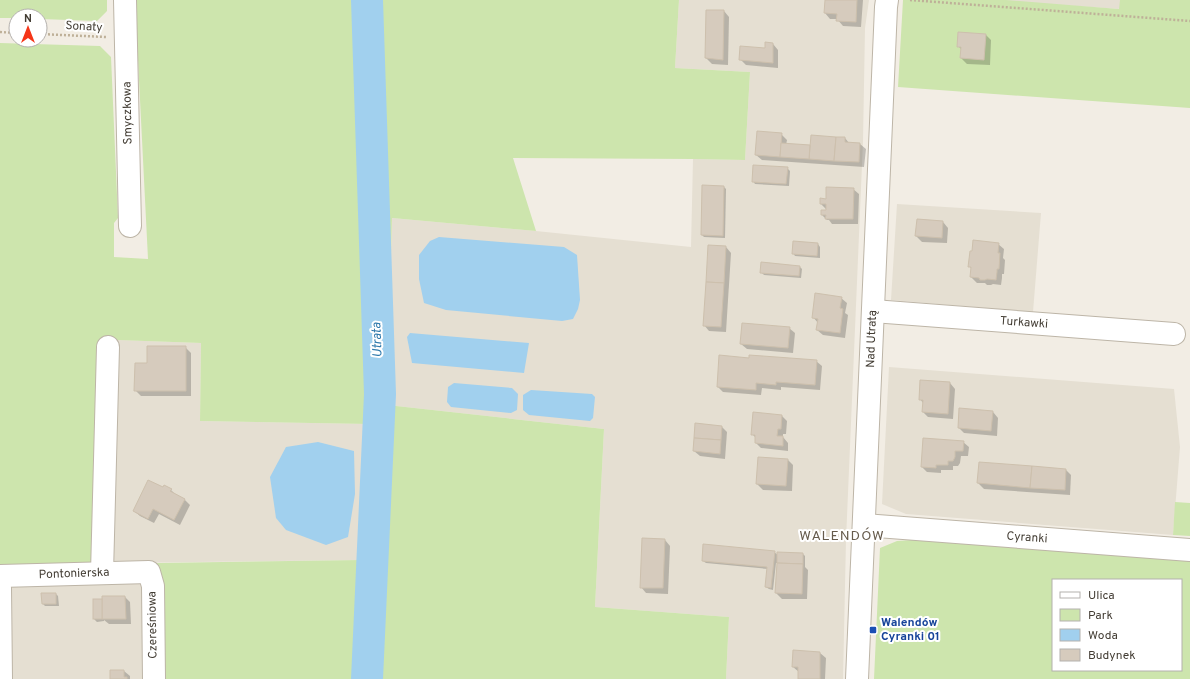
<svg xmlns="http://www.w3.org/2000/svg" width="1190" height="679" font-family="Overpass,sans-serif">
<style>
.residential{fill:#e5dfd2}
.green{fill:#cde5ad;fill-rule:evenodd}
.water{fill:#a1d0ee}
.shadow{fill:#0003}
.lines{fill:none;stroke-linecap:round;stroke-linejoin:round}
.river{stroke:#a1d0ee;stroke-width:32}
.building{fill:#d6cbbd;stroke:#cdc0ad}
.minor-casing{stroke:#bdb5a7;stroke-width:24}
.path{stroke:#beb098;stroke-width:2.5;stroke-dasharray:2 2;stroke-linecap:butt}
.minor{stroke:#fff;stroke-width:22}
.transit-dot{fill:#1a4fb4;stroke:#fff;stroke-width:1.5}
.labels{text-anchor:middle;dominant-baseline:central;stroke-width:4;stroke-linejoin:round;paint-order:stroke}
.street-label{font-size:12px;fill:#433d34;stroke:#fff}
.transit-label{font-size:12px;font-weight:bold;fill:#164399;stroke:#fff;text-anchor:start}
.water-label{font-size:13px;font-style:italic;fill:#307aac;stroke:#fff}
.quarter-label{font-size:14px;letter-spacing:1px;fill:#665b4c;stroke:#fff}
</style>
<rect width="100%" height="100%" fill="#f2ede4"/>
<g class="residential">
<polygon points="679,0 869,0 865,28 863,141 846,540 843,679 726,679 729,617 595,607 604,429 387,405 392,218 536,231 691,247 693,159 745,160 750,72 675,68"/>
<polygon points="994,0 1120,0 1120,9 1002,1"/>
<polygon points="897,204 1041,213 1033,312 891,300"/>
<polygon points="117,340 201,343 200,421 369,424 362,560 112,563"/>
<polygon points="889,367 1174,389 1180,447 1173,535 906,514 882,504"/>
<polygon points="143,581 145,679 8,679 7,592 13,584"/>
</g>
<g class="green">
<polygon points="0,0 107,0 107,11 97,21 40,19 40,16 16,16 16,18 0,18"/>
<polygon points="135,0 679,0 675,68 750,72 745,160 693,159 513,158 536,231 392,218 387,405 604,429 595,607 729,617 726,679 158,679 157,563 362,560 369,424 200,421 201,343 117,340 100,341 95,564 0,567 0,43 100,46 111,57 118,218 114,223 114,257 148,259"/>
<polygon points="903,0 1006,0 1119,9 1120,0 1190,0 1190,108 898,87"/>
<polygon points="1175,502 1190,503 1190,536 1173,535"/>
<path d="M 927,539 L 1190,559 L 1190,679 L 874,679 L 880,548 L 897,541 ZM 1053,580 L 1181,580 L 1181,670 L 1053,670 Z"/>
</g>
<g class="water">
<polygon points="439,237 564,247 577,255 580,300 578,309 573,319 562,321 446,310 424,303 419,279 419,255 430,241"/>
<polygon points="410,333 529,343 524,373 412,363 407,337"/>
<polygon points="454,383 512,388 518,394 517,410 511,413 451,407 447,402 448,387"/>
<polygon points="531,390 592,394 595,397 593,418 590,421 529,415 523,410 523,395"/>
<polygon points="318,442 354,451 355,494 348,537 326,545 286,530 276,518 270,477 286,447"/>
</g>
<g class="shadow">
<polygon points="839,0 863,0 861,27 843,26 837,19 830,19 825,13"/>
<polygon points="724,11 729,17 728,65 712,64 706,58"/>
<polygon points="986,35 991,40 990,65 967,64 961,58 962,50 958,46"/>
<polygon points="773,44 778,50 778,68 746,65 740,59 766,49"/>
<polygon points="781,134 787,140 786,145 811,146 845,138 849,143 860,144 866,149 864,167 762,160 756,155"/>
<polygon points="787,168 790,171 789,186 755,184 753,181"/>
<polygon points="724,187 726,189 725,238 704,237 702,235"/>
<polygon points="853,189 859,194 858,224 832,224 829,220 827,220 822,215 828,211 821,204 827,200"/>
<polygon points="943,222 948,228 947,243 922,242 916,236"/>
<polygon points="794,242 818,244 820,247 820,258 795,256 793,253"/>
<polygon points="998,244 1004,249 1003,258 1005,260 1004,274 1002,274 1002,278 1001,285 993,284 991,285 987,285 985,283 977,283 971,277 972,269 969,266"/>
<polygon points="726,247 731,253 726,332 709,331 704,325"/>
<polygon points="800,267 802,269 801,278 764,275 761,272"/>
<polygon points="841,298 847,303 845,313 848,315 845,338 823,335 817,330 818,323 813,317"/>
<polygon points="789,328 795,333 793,353 747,349 741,344"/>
<polygon points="185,347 191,353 191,396 141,396 135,390 148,364"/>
<polygon points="750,359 816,361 822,366 820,390 781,387 781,390 762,388 761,395 723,392 718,387"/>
<polygon points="950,383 955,389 953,419 928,417 923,412 923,403 920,399"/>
<polygon points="993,412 998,418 997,436 964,433 959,428"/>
<polygon points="782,416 787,421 786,434 783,434 783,437 788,443 788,451 761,448 756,443 756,438 752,434"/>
<polygon points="722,427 727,432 725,459 700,456 694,451"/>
<polygon points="963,442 969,447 968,456 961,456 960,463 958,466 953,466 953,470 941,470 941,473 927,472 922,467"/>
<polygon points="788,460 793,465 792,491 763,490 757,484"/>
<polygon points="980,463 1066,470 1071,475 1070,495 984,489 978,483"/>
<polygon points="163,489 171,490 176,495 184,499 190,505 180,525 159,514 154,523 140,516 134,511"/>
<polygon points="665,540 670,546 668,594 646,593 641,587"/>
<polygon points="774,552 778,555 803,554 805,556 805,567 808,570 807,599 782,599 776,593 778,563 776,563 773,590 769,589 766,587 768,569 706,563 703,561"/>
<polygon points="56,594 58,596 59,606 45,606 43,604"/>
<polygon points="125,597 130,602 131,624 109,624 104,620 104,621 97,622 94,619 94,600"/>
<polygon points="820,653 826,658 825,679 799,679 799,672 793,667"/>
<polygon points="124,671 130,676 130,679 111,679"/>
</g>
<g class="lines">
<polyline class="river" points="367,679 380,394 367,0"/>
</g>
<g class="building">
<polygon points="825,0 857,0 856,22 836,21 837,14 824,13"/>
<polygon points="706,10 724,10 723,60 705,58"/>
<polygon points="958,32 986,34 984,60 960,58 961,47 957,47"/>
<polygon points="765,42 773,43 773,63 739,60 740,46 765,48"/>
<polygon points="757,131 782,133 780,157 755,155"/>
<polygon points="811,135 836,137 834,161 809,159"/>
<polygon points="836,137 845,137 845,142 860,143 859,162 834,161"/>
<polygon points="781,143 810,145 809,159 780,157"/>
<polygon points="753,165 788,167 786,184 752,182"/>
<polygon points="702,185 724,186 723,236 701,235"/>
<polygon points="826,187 854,188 853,219 825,219 826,215 821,215 821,210 826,210 826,204 820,204 820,198 826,199"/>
<polygon points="917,219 943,221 942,238 915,236"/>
<polygon points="973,240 999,243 998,253 1000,253 999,269 997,269 997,272 996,280 987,279 985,280 980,280 979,278 970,277 971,267 968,267 970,251 972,251"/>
<polygon points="793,241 818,243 817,256 792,254"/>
<polygon points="708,245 726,246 724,283 706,282"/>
<polygon points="761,262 800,266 799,276 760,273"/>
<polygon points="706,282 724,283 721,327 703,326"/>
<polygon points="815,293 842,297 840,308 843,309 840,333 816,330 818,319 812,318"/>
<polygon points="742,323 790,327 788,348 740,344"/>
<polygon points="147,346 186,346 186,391 134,391 135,363 147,363"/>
<polygon points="719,355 749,358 749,355 817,360 815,385 776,382 776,385 756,383 756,390 717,387"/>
<polygon points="920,380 950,382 948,414 922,412 923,400 919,400"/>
<polygon points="959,408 993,411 991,431 958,428"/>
<polygon points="753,412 782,415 781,429 778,429 777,436 783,436 783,446 755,443 755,435 751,435"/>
<polygon points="695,423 722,426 721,440 694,438"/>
<polygon points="694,438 721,440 720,454 693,451"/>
<polygon points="923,438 964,441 963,451 955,451 955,457 953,461 948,461 948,465 936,465 936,468 921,467"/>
<polygon points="758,457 788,459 786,486 756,484"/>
<polygon points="979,462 1032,466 1030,488 977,483"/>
<polygon points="1032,466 1066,469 1065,490 1030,488"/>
<polygon points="148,480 163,487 164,485 172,489 170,491 185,499 174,520 153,509 148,519 133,511"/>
<polygon points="642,538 665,539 663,588 640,588"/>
<polygon points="703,544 775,551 771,588 765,587 767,567 702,561"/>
<polygon points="777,552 803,553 803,564 777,563"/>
<polygon points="777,563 803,564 802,594 775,593"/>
<polygon points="41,593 56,593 56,604 42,604"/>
<polygon points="102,596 125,596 126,619 102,619"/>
<rect x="93" y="599" width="9" height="20"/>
<polygon points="793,650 820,652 820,679 798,679 798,667 792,667"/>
<polygon points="110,670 124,670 124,677 127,677 127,679 110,679"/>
</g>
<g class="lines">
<g class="minor-casing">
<g id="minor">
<polyline points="125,0 130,226"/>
<polyline points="873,311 1174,334"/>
<polyline points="864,525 1190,550"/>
<polyline points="102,573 108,347"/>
<polyline points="0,576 149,572 153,586 154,679"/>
<polyline points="0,588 1,679"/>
<polyline points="857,679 886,7 887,0"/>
</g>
</g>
<g class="path">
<polyline points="910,0 1190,21"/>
<polyline points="0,32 16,33"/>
<polyline points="40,34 106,37"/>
</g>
<use href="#minor" class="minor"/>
</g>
<rect class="transit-dot" x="869" y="626" width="8" height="8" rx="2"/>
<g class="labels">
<g class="street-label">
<text transform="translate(84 27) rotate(3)">Sonaty</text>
<text transform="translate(128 113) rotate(-91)">Smyczkowa</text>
<text transform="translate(1024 323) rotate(4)">Turkawki</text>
<text transform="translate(872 339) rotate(-88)">Nad Utratą</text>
<text transform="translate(1027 538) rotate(4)">Cyranki</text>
<text transform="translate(74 574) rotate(-2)">Pontonierska</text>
<text transform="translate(153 625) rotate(-91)">Czereśniowa</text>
</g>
<g class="transit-label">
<text x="881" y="623">Walendów<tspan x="881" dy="14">Cyranki 01</tspan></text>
</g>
<g class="water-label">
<text transform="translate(378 340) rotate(-92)">Utrata</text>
</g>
<g class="quarter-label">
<text x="842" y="536">WALENDÓW</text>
</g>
</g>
<rect x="1052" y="579" width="130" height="92" fill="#ffffff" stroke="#b4b1ae"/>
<rect x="1060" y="592" width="20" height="6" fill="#ffffff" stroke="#b4b1ae"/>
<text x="1088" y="599" font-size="12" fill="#433d34">Ulica</text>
<rect x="1060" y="609" width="20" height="12" fill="#cde5ad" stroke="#b4b1ae"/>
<text x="1088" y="619" font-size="12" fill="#433d34">Park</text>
<rect x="1060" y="629" width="20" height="12" fill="#a1d0ee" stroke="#b4b1ae"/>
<text x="1088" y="639" font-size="12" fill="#433d34">Woda</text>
<rect x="1060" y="649" width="20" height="12" fill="#d6cbbd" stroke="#b4b1ae"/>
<text x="1088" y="659" font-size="12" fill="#433d34">Budynek</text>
<g transform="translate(28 28)"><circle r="19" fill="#ffffff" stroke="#b4b1ae"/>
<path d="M0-3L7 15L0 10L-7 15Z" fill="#f53518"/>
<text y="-6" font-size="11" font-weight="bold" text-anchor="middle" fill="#433d34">N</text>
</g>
</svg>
